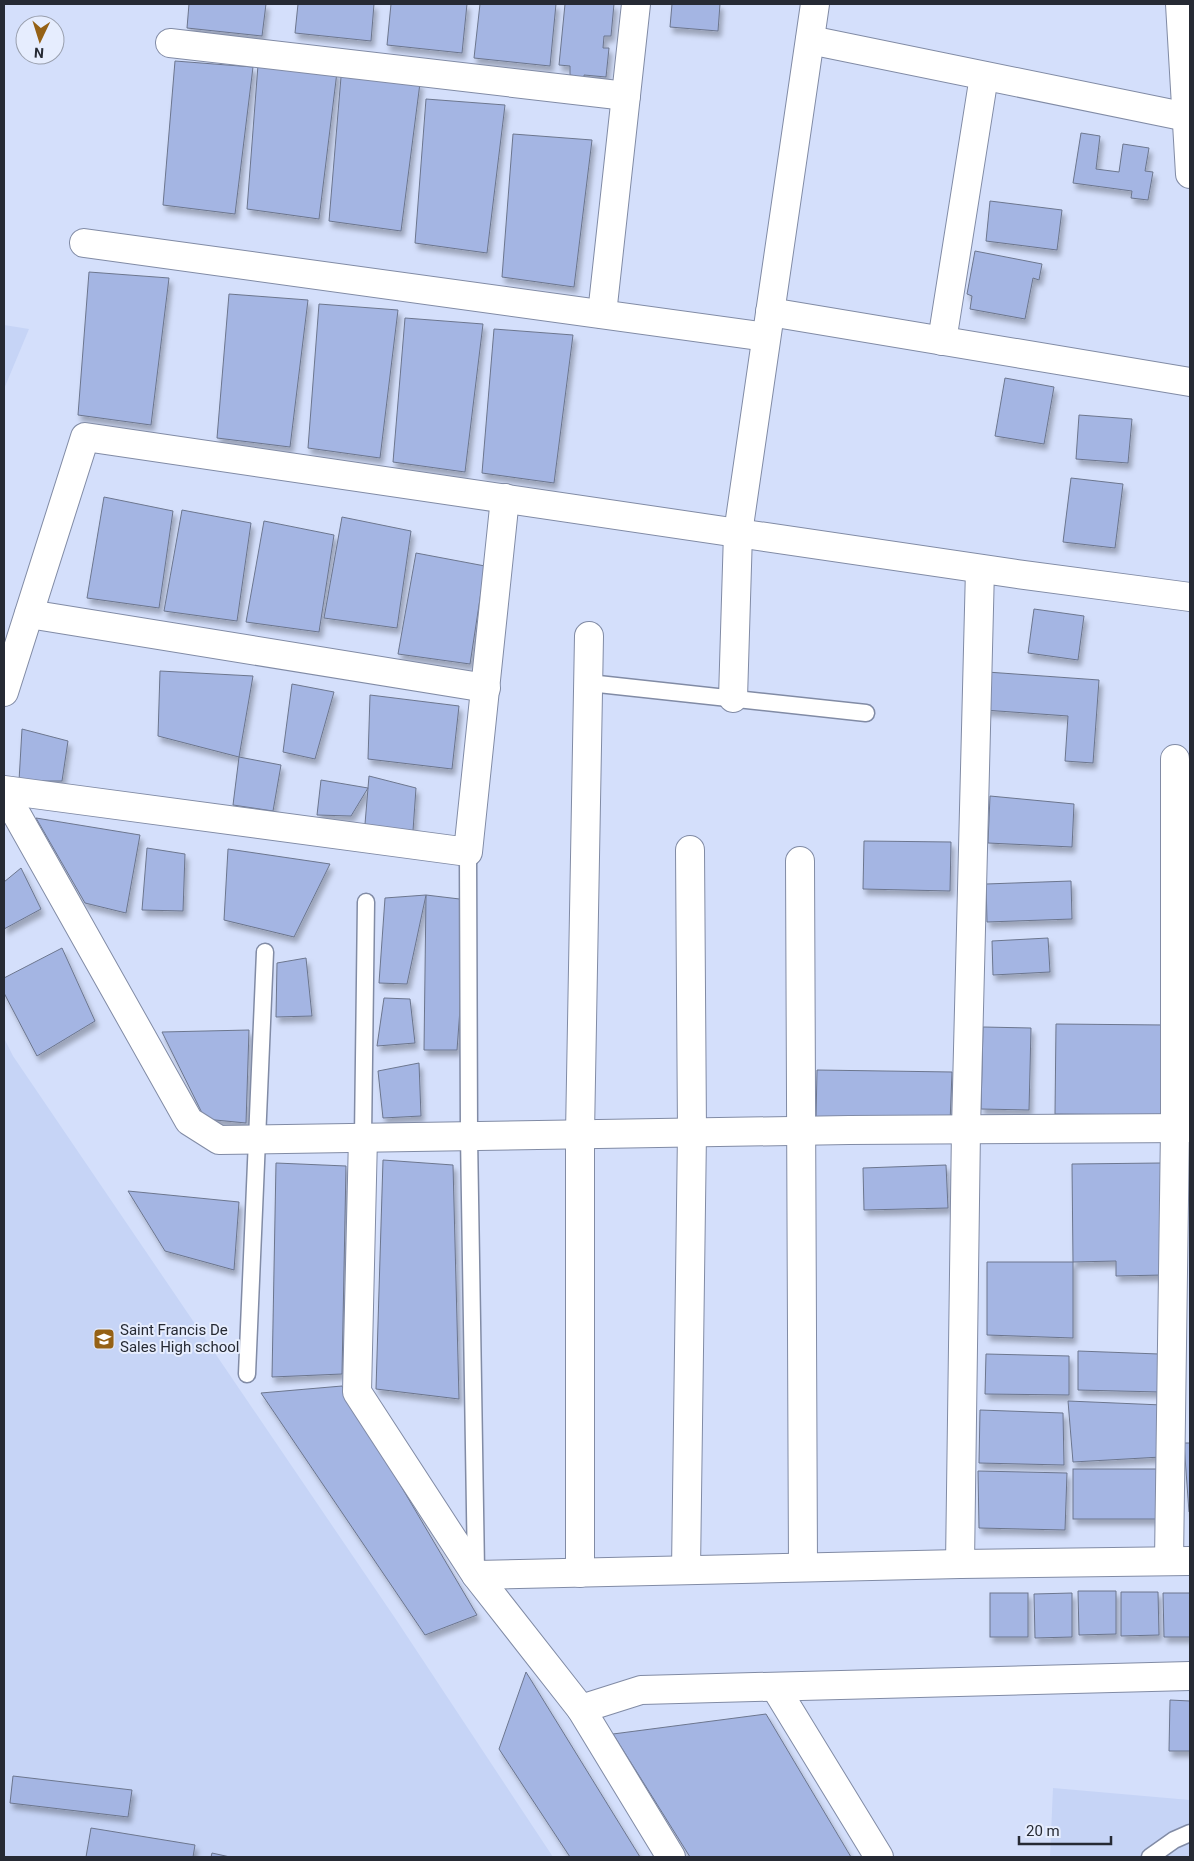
<svg xmlns="http://www.w3.org/2000/svg" width="1194" height="1861" font-family="Roboto,sans-serif">
<style>
.built{fill:#c6d4f6}
.building{fill:#a4b5e3;stroke:#6c768e;filter:url(#shadow)}
.lines{fill:none;stroke-linecap:round;stroke-linejoin:round}
.service-casing{stroke:#818ba5;stroke-width:19}
.minor-casing{stroke:#818ba5;stroke-width:30}
.service{stroke:#fff;stroke-width:16}
.minor{stroke:#fff;stroke-width:28}
.labels{text-anchor:middle;dominant-baseline:central;stroke-width:4;stroke-linejoin:round;paint-order:stroke}
.poi-label{font-size:15px;fill:#262a34;stroke:#e6edfe;text-anchor:start}
</style>
<defs>
<filter id="shadow"><feDropShadow dx="3" dy="5.5" stdDeviation="2.5" flood-color="#0004"/></filter>
</defs>
<rect width="100%" height="100%" fill="#d4dffb"/>
<g class="built">
<polygon points="4,325 29,329 4,389"/>
<polygon points="4,1038 13,1056 397,1621 553,1857 4,1857"/>
<polygon points="1053,1788 1190,1800 1190,1857 1050,1857"/>
</g>
<g class="building">
<polygon points="189,4 266,4 262,36 187,28"/>
<polygon points="298,4 374,4 371,41 295,33"/>
<polygon points="391,4 467,4 462,53 387,45"/>
<polygon points="480,4 556,4 550,66 474,58"/>
<polygon points="565,4 614,4 611,36 604,36 603,48 609,48 606,77 584,75 584,81 576,80 576,76 570,75 570,66 559,65"/>
<polygon points="672,4 720,4 718,31 670,27"/>
<polygon points="175,61 253,67 235,214 163,205"/>
<polygon points="258,65 337,72 319,219 247,209"/>
<polygon points="341,77 420,83 401,231 329,221"/>
<polygon points="426,99 505,105 487,253 415,243"/>
<polygon points="1081,133 1100,136 1096,169 1119,172 1123,144 1149,148 1145,171 1153,172 1148,200 1131,198 1132,191 1073,183"/>
<polygon points="513,134 592,140 574,287 502,277"/>
<polygon points="990,201 1062,210 1057,250 986,241"/>
<polygon points="975,251 1042,264 1039,280 1033,278 1025,319 970,309 972,296 967,294"/>
<polygon points="89,272 169,278 151,425 78,415"/>
<polygon points="229,294 308,300 290,447 217,438"/>
<polygon points="319,304 398,310 380,458 308,448"/>
<polygon points="405,318 483,324 465,472 393,462"/>
<polygon points="494,329 573,335 554,483 482,473"/>
<polygon points="1005,378 1054,387 1044,444 995,436"/>
<polygon points="1079,415 1132,419 1128,463 1076,459"/>
<polygon points="1071,478 1123,484 1115,548 1063,542"/>
<polygon points="104,497 173,511 159,608 87,598"/>
<polygon points="182,510 251,523 237,621 164,611"/>
<polygon points="342,517 411,531 397,628 324,618"/>
<polygon points="264,521 334,535 319,632 246,622"/>
<polygon points="416,553 485,566 470,664 398,654"/>
<polygon points="1034,609 1084,616 1078,660 1028,653"/>
<polygon points="160,671 253,676 239,757 158,736"/>
<polygon points="987,672 1099,680 1093,763 1065,761 1068,716 984,710"/>
<polygon points="292,684 334,692 315,759 283,752"/>
<polygon points="370,695 459,706 452,769 368,759"/>
<polygon points="22,729 68,741 62,781 19,781"/>
<polygon points="239,757 281,765 273,811 233,805"/>
<polygon points="369,776 416,788 412,845 365,824"/>
<polygon points="321,780 368,788 351,816 317,815"/>
<polygon points="990,796 1074,804 1072,847 988,843"/>
<polygon points="36,818 140,835 126,913 85,903"/>
<polygon points="864,841 951,842 950,891 863,889"/>
<polygon points="147,848 185,854 183,911 142,910"/>
<polygon points="228,849 330,864 294,937 224,920"/>
<polygon points="21,868 41,909 4,929 4,882"/>
<polygon points="1071,881 1072,919 987,922 986,884"/>
<polygon points="426,895 468,900 457,1050 424,1050"/>
<polygon points="426,895 407,984 379,983 385,898"/>
<polygon points="1048,938 1050,972 993,975 992,941"/>
<polygon points="62,948 95,1021 37,1056 4,993 4,978"/>
<polygon points="306,958 312,1016 276,1017 277,963"/>
<polygon points="384,998 410,999 415,1043 377,1046"/>
<polygon points="1056,1024 1164,1025 1163,1115 1055,1114"/>
<polygon points="983,1027 1031,1028 1029,1110 981,1109"/>
<polygon points="249,1030 246,1123 205,1119 162,1032"/>
<polygon points="419,1063 421,1116 383,1118 378,1071"/>
<polygon points="817,1070 952,1072 950,1123 816,1119"/>
<polygon points="383,1160 453,1165 459,1399 376,1389"/>
<polygon points="276,1163 346,1166 342,1374 272,1377"/>
<polygon points="1161,1163 1163,1275 1116,1276 1116,1261 1073,1262 1072,1164"/>
<polygon points="946,1165 948,1208 864,1210 863,1168"/>
<polygon points="128,1191 239,1202 234,1270 165,1251"/>
<polygon points="987,1262 1073,1262 1073,1338 987,1335"/>
<polygon points="1078,1351 1159,1354 1160,1392 1078,1390"/>
<polygon points="986,1354 1069,1356 1069,1395 985,1394"/>
<polygon points="342,1386 477,1615 425,1635 261,1393"/>
<polygon points="1068,1401 1162,1405 1161,1457 1073,1462"/>
<polygon points="980,1410 1063,1413 1064,1465 979,1463"/>
<polygon points="1184,1443 1190,1443 1190,1512 1189,1512"/>
<rect x="1073" y="1469" width="92" height="50"/>
<polygon points="978,1471 1067,1473 1065,1530 979,1528"/>
<polygon points="1078,1591 1116,1591 1116,1634 1079,1635"/>
<polygon points="1121,1592 1158,1592 1159,1635 1121,1636"/>
<rect x="990" y="1593" width="38" height="44"/>
<polygon points="1072,1593 1072,1637 1035,1638 1034,1594"/>
<polygon points="1163,1593 1190,1593 1190,1637 1164,1637"/>
<polygon points="526,1672 640,1857 570,1857 499,1749"/>
<polygon points="1170,1700 1190,1701 1190,1751 1169,1751"/>
<polygon points="766,1714 851,1857 690,1857 613,1734"/>
<polygon points="13,1776 132,1790 128,1817 10,1803"/>
<polygon points="91,1828 195,1845 193,1857 86,1857"/>
<polygon points="212,1853 230,1857 211,1857"/>
</g>
<g class="lines">
<g class="service-casing">
<g id="service">
<polyline points="589,683 866,713"/>
<polyline points="468,852 469,1136 476,1571"/>
<polyline points="363,1137 366,902"/>
<polyline points="247,1374 265,952"/>
<polyline points="1150,1857 1174,1840 1190,1833"/>
</g>
</g>
<g class="minor-casing">
<g id="minor">
<polyline points="1180,4 1190,174"/>
<polyline points="810,40 1187,117"/>
<polyline points="170,43 626,96"/>
<polyline points="84,243 766,337"/>
<polyline points="770,312 1190,382"/>
<polyline points="602,314 636,4"/>
<polyline points="942,341 984,76"/>
<polyline points="29,614 486,688"/>
<polyline points="4,692 85,437 1017,574 1190,597"/>
<polyline points="733,698 738,533 815,4"/>
<polyline points="4,790 468,852 505,498"/>
<polyline points="4,792 189,1121 219,1140 849,1130 1190,1128"/>
<polyline points="800,861 803,1567"/>
<polyline points="363,1137 357,1392 476,1575 581,1709"/>
<polyline points="1169,1561 1175,1128 1175,759"/>
<polyline points="960,1564 966,1129 980,569"/>
<polyline points="686,1570 692,1132 690,850"/>
<polyline points="580,1573 580,1134 589,636"/>
<polyline points="476,1575 960,1564 1190,1561"/>
<polyline points="775,1687 879,1857"/>
<polyline points="671,1857 581,1709 641,1690 1190,1676"/>
</g>
</g>
<use href="#service" class="service"/>
<use href="#minor" class="minor"/>
</g>
<defs>
<g id="school-square" transform="scale(1.125)"><rect x="-9" y="-9" width="18" height="18" rx="4" fill="#956115" stroke="#e6edfe"/><path d="M0-5L7-2L0 1L-7-2ZM-4 1L0 2.5L4 1V4Q0 6-4 4Z" fill="#fff"/></g>
</defs>
<g fill-rule="evenodd">
<use href="#school-square" x="104" y="1339"/>
</g>
<g class="labels">
<g class="poi-label">
<text x="120" y="1330">Saint Francis De<tspan x="120" dy="17">Sales High school</tspan></text>
</g>
</g>
<rect width="1194" height="1861" fill="none" stroke="#262a34" stroke-width="10"/>
<g transform="translate(40 40) rotate(184)"><circle r="24" fill="#e6edfe" stroke="#999fad"/>
<path d="M0-4L9 19L0 12L-9 19Z" fill="#956115"/>
<text y="-8" font-size="14" font-weight="bold" text-anchor="middle" fill="#262a34">N</text>
</g>
<path d="M1019 1836v8h92v-8" fill="none" stroke="#262a34" stroke-width="2.5"/>
<text x="1026" y="1836" font-size="15" fill="#262a34" stroke="#e6edfe" stroke-width="4" paint-order="stroke">20 m</text>
</svg>
